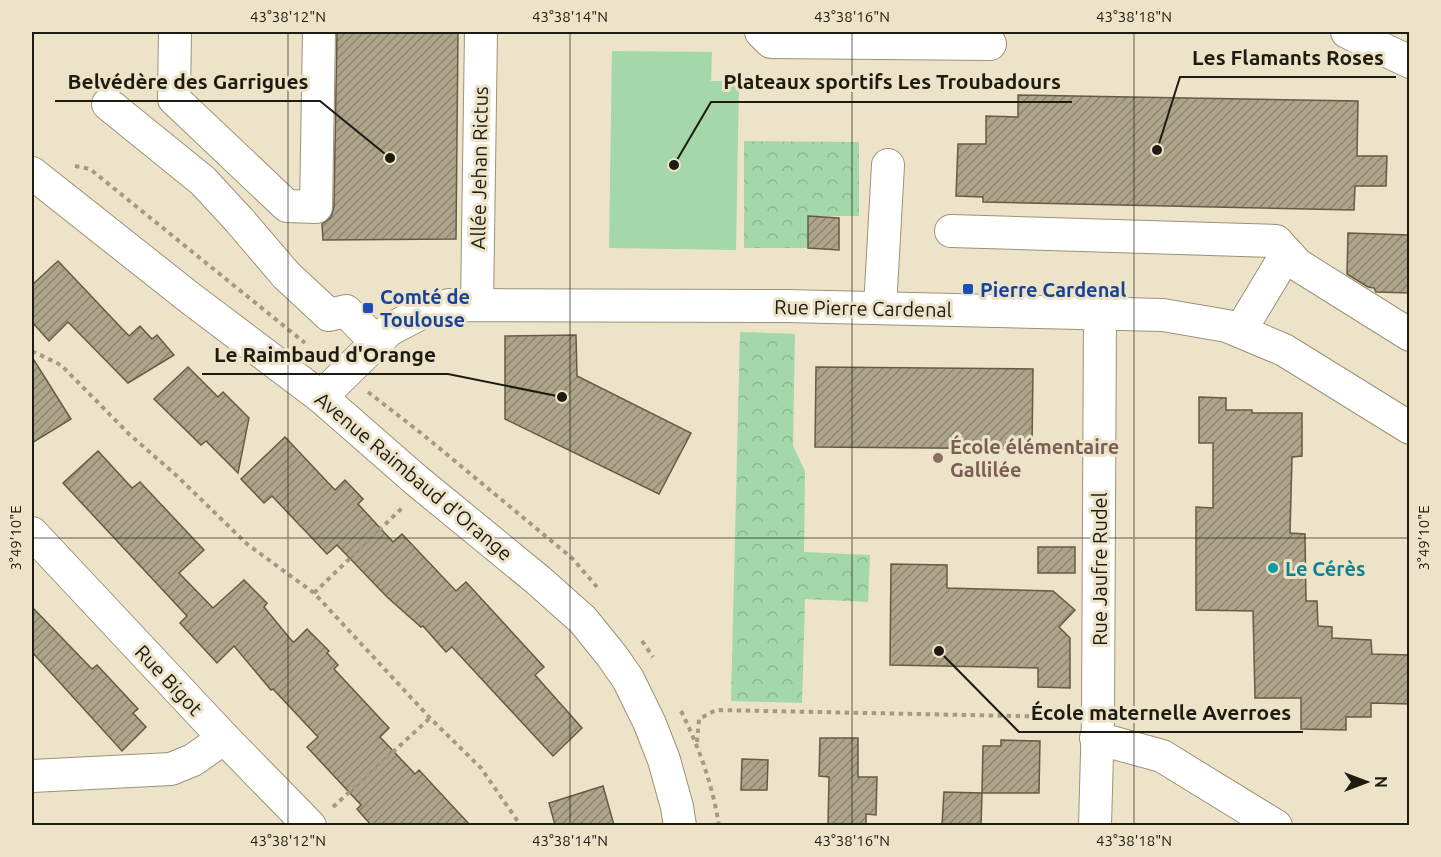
<svg xmlns="http://www.w3.org/2000/svg" width="1441" height="857" font-family="Ubuntu,sans-serif">
<style>
.green{fill:#a4d7a9}
.park{fill:url(#park-crowns)}
.building{fill:url(#building-hatch);stroke:#645c44;stroke-width:1.5}
.lines{fill:none;stroke-linecap:round;stroke-linejoin:round}
.minor-casing{stroke:#9b9278;stroke-width:34}
.path{stroke:#a39b86;stroke-width:4;stroke-dasharray:4.5 4.5;stroke-linecap:butt}
.minor{stroke:#fff;stroke-width:32}
.ticks{fill:none;stroke:#1e1b11;stroke-width:1.5;stroke-opacity:0.45}
.transit-dot{fill:#1a4fb4;stroke:#ede3c8;stroke-width:2}
.education-dot{fill:#8d6e63;stroke:#ede3c8;stroke-width:2}
.culture-dot{fill:#0f9aa8;stroke:#ede3c8;stroke-width:2}
.labels{text-anchor:middle;dominant-baseline:central;stroke-width:6;stroke-linejoin:round;paint-order:stroke}
.street-label{font-size:20px;fill:#1e1b11;stroke:#ede3c8}
.transit-label{font-size:20px;font-weight:bold;fill:#164399;stroke:#ede3c8;text-anchor:start}
.education-label{font-size:20px;font-weight:bold;fill:#785e54;stroke:#ede3c8;text-anchor:start}
.culture-label{font-size:20px;font-weight:bold;fill:#0d838f;stroke:#ede3c8;text-anchor:start}
.leader{fill:none;stroke:#1e1b11;stroke-width:2}
.callout-dot{fill:#1e1b11;stroke:#ede3c8;stroke-width:2}
.callout-label{font-size:21px;text-anchor:middle;font-weight:bold;fill:#1e1b11;stroke:#ede3c8;stroke-width:6;stroke-linejoin:round;paint-order:stroke}
.neatline{fill:none;stroke:#1e1b11;stroke-width:2}
.ticks-label{font-size:15px;text-anchor:middle;fill:#1e1b11}
</style>
<defs>
<pattern id="park-crowns" width="20" height="18" patternUnits="userSpaceOnUse" patternTransform="scale(1.5)"><rect width="20" height="18" fill="#a4d7a9"/><path d="M2 6a3 3 0 1 1 6 0M12 15a3 3 0 1 1 6 0" fill="none" stroke="#8db890"/></pattern>
<pattern id="building-hatch" width="6" height="6" patternUnits="userSpaceOnUse" patternTransform="scale(1.5)"><rect width="6" height="6" fill="#ada48a"/><path d="M-1 1l2-2M0 6l6-6M5 7l2-2" fill="none" stroke="#8c856f"/></pattern>
</defs>
<rect width="100%" height="100%" fill="#ede3c8"/>
<polygon class="green" points="612,51 712,52 711,81 739,81 736,250 609,248"/>
<g class="park">
<polygon points="744,141 859,142 859,216 808,216 808,248 744,248"/>
<polygon points="740,332 795,334 793,446 805,471 804,552 870,555 868,602 805,599 802,703 731,701"/>
</g>
<g class="building">
<polygon points="337,32 458,32 456,239 323,240 322,224 331,217 334,207"/>
<polygon points="1018,95 1358,101 1357,156 1387,156 1386,186 1355,186 1354,210 983,202 983,197 956,196 958,144 986,144 986,116 1018,117"/>
<polygon points="808,216 839,218 839,250 808,248"/>
<polygon points="1348,233 1410,235 1410,293 1376,292 1374,288 1368,287 1347,274"/>
<polygon points="58,261 129,336 140,326 152,339 157,335 174,355 128,383 68,322 49,341 32,322 32,285"/>
<polygon points="576,335 577,376 691,433 659,494 505,419 505,336"/>
<polygon points="32,357 71,419 32,443"/>
<polygon points="188,367 218,397 223,392 249,418 238,473 206,441 201,445 154,399"/>
<polygon points="816,367 1033,369 1032,449 815,447"/>
<polygon points="1199,397 1226,398 1226,410 1252,410 1252,413 1302,413 1302,456 1292,457 1290,533 1305,534 1306,601 1317,601 1318,626 1332,627 1332,638 1371,640 1372,654 1410,655 1410,704 1371,703 1371,717 1346,717 1346,730 1301,729 1301,698 1255,698 1253,611 1196,610 1196,507 1213,508 1213,443 1199,443"/>
<polygon points="285,437 335,490 345,480 363,499 358,504 393,542 402,534 456,591 466,582 544,667 535,675 582,728 553,756 452,647 446,652 423,626 421,627 387,597 337,545 327,554 272,496 264,503 241,479"/>
<polygon points="98,451 132,488 140,482 204,550 179,573 213,608 244,580 267,603 264,607 292,641 294,642 307,629 329,651 327,653 338,665 334,669 389,728 380,737 415,774 419,770 470,825 371,825 357,809 361,805 307,747 318,737 273,689 271,690 234,646 217,663 180,623 187,616 63,483"/>
<rect x="1038" y="547" width="37" height="26"/>
<polygon points="891,564 947,565 947,588 1053,591 1075,610 1059,627 1070,638 1070,688 1038,687 1038,668 890,665"/>
<polygon points="32,607 92,669 97,665 138,709 133,713 146,727 122,751 32,652"/>
<polygon points="820,738 858,738 858,777 877,777 876,815 866,814 866,825 828,825 829,777 819,776"/>
<polygon points="1001,740 1040,741 1039,793 982,793 983,746 1001,746"/>
<polygon points="742,759 768,760 767,790 741,790"/>
<polygon points="603,786 614,825 555,825 549,803"/>
<polygon points="944,792 982,793 981,825 942,825"/>
</g>
<g class="lines">
<g class="minor-casing">
<g id="minor">
<polyline points="175,32 174,99 287,206 316,207 319,32"/>
<polyline points="761,32 771,42 990,44"/>
<polyline points="1347,32 1410,62"/>
<polyline points="108,104 203,181 240,221 286,275 329,315 346,311 376,342"/>
<polyline points="32,173 190,298 321,397 416,480 538,580 583,620 612,656 628,679 650,724 664,760 677,807 680,826"/>
<polyline points="951,231 1276,241 1298,265 1410,335"/>
<polyline points="477,305 481,32"/>
<polyline points="880,308 888,165"/>
<polyline points="1240,331 1287,253"/>
<polyline points="321,397 389,330 423,312 449,305 787,306 1163,315 1227,326 1284,350 1410,428"/>
<polyline points="32,533 224,738 310,826"/>
<polyline points="1096,738 1162,756 1276,826"/>
<polyline points="32,776 171,769 193,760 224,738"/>
<polyline points="1095,826 1098,717 1100,313"/>
</g>
</g>
<g class="path">
<polyline points="75,166 90,169 305,343"/>
<polyline points="32,351 61,365 129,434 177,476 247,544 314,593 430,718 481,768 521,826"/>
<polyline points="368,392 421,433 572,558 597,587"/>
<polyline points="314,593 402,508"/>
<polyline points="642,641 653,657"/>
<path d="M 681,711 C 699,747 713,786 719,826"/>
<polyline points="697,742 699,719 716,710 1067,717"/>
<polyline points="333,807 430,718"/>
</g>
<use href="#minor" class="minor"/>
</g>
<path class="ticks" d="M 288,32 L 288,826M 570,32 L 570,826M 852,32 L 852,826M 1134,32 L 1134,826M 32,538 L 1410,538"/>
<g class="transit-dot">
<rect x="962" y="283" width="12" height="12" rx="3"/>
<rect x="362" y="302" width="12" height="12" rx="3"/>
</g>
<circle class="education-dot" cx="938" cy="458" r="6"/>
<circle class="culture-dot" cx="1273" cy="568" r="6"/>
<g class="labels">
<g class="street-label">
<text transform="translate(479 168) rotate(-89)">Allée Jehan Rictus</text>
<text transform="translate(863 308) rotate(1)">Rue Pierre Cardenal</text>
<text transform="translate(414 476) rotate(40)">Avenue Raimbaud d'Orange</text>
<text transform="translate(1099 569) rotate(-90)">Rue Jaufre Rudel</text>
<text transform="translate(169 680) rotate(47)">Rue Bigot</text>
</g>
<g class="transit-label">
<text x="980" y="289">Pierre Cardenal</text>
<text x="380" y="296">Comté de<tspan x="380" dy="23">Toulouse</tspan></text>
</g>
<g class="education-label">
<text x="950" y="446">École élémentaire<tspan x="950" dy="23">Gallilée</tspan></text>
</g>
<g class="culture-label">
<text x="1285" y="568">Le Cérès</text>
</g>
</g>
<path class="leader" d="M1157 150L1180 77H1396M390 158L320 101H55M674 165L711 102H1072M562 397L448 374H202M939 651L1019 732H1303"/>
<g class="callout-dot">
<circle cx="1157" cy="150" r="6"/>
<circle cx="390" cy="158" r="6"/>
<circle cx="674" cy="165" r="6"/>
<circle cx="562" cy="397" r="6"/>
<circle cx="939" cy="651" r="6"/>
</g>
<g class="callout-label">
<text x="1288" y="65">Les Flamants Roses</text>
<text x="188" y="89">Belvédère des Garrigues</text>
<text x="892" y="89">Plateaux sportifs Les Troubadours</text>
<text x="325" y="362">Le Raimbaud d'Orange</text>
<text x="1161" y="720">École maternelle Averroes</text>
</g>
<rect width="1441" height="857" fill="none" stroke="#ede3c8" stroke-width="66"/>
<g transform="translate(1366 782) rotate(90)" stroke="#ede3c8" stroke-width="4.5" paint-order="stroke">
<path d="M0-4.5L10 22L0 15L-10 22Z" fill="#1e1b11"/>
<text y="-9" font-size="16" font-weight="bold" text-anchor="middle" fill="#1e1b11">N</text>
</g>
<rect x="33" y="33" width="1375" height="791" class="neatline"/>
<g class="ticks-label">
<text x="288" y="22">43°38'12"N</text>
<text x="570" y="22">43°38'14"N</text>
<text x="852" y="22">43°38'16"N</text>
<text x="1134" y="22">43°38'18"N</text>
<text transform="translate(1424 538) rotate(-90)" y="5">3°49'10"E</text>
<text transform="translate(16 538) rotate(-90)" y="5">3°49'10"E</text>
<text x="288" y="846">43°38'12"N</text>
<text x="570" y="846">43°38'14"N</text>
<text x="852" y="846">43°38'16"N</text>
<text x="1134" y="846">43°38'18"N</text>
</g>
</svg>
